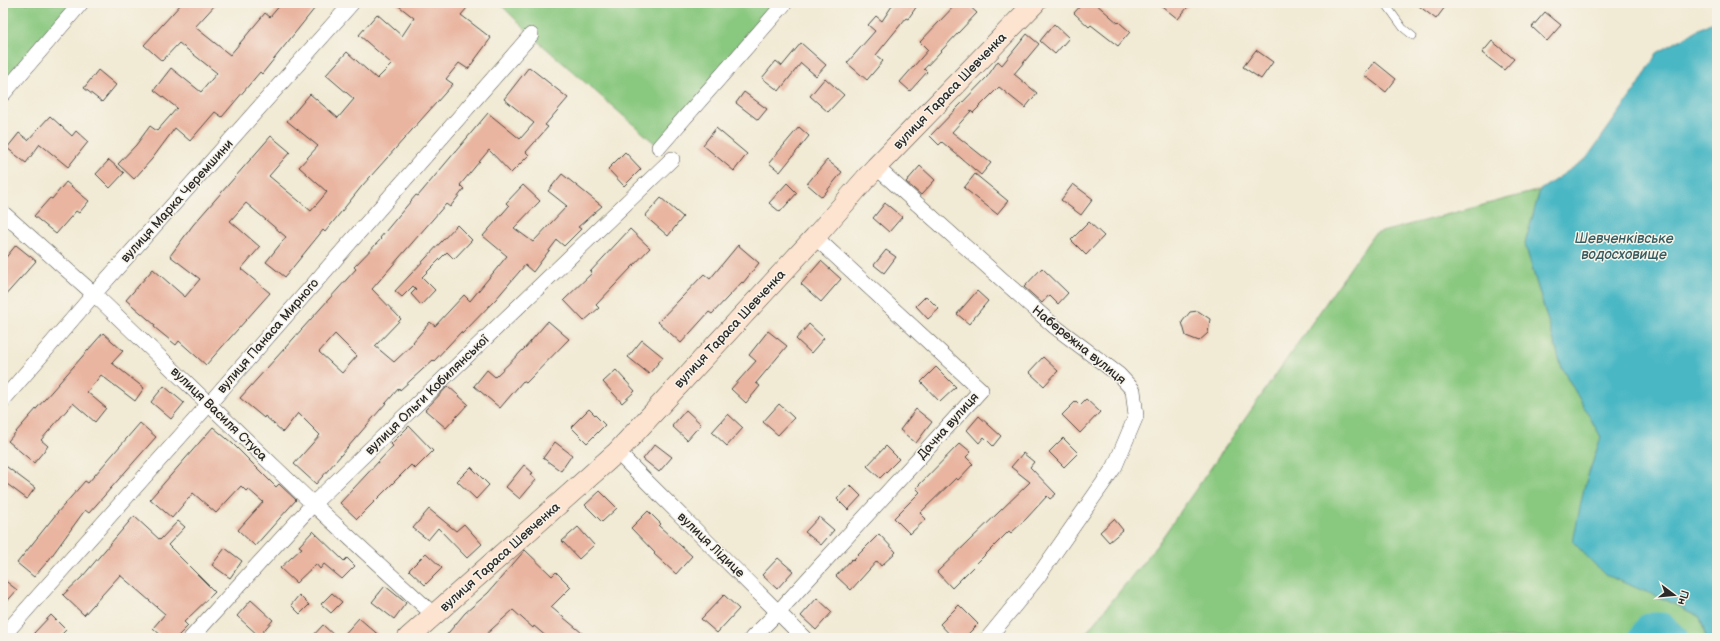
<svg xmlns="http://www.w3.org/2000/svg" width="1720" height="641" font-family="'Balsamiq Sans',sans-serif">
<style>
.green{fill:#89c87f;stroke:#5a7a55}
.water{fill:#49b7c4;stroke:#3a7178}
.lines{fill:none;stroke-linecap:round;stroke-linejoin:round}
.river{stroke:#49b7c4;stroke-width:25}
.building{fill:#e9b5a0;fill-rule:evenodd}
.service-casing{stroke:#494844;stroke-width:8}
.minor-casing{stroke:#494844;stroke-width:16}
.secondary-casing{stroke:#494844;stroke-width:22}
.service{stroke:#fff;stroke-width:7}
.minor{stroke:#fff;stroke-width:15}
.secondary{stroke:#fde4d0;stroke-width:21}
.labels{text-anchor:middle;dominant-baseline:central;stroke-width:3;stroke-linejoin:round;paint-order:stroke}
.street-label{font-size:13px;fill:#2b2b2b;stroke:#f7f3e8}
.water-label{font-size:14px;font-style:italic;fill:#365c61;stroke:#f7f3e8}
</style>
<rect width="100%" height="100%" fill="#f7f3e8"/>
<filter id="ink" filterUnits="userSpaceOnUse"><feTurbulence type="fractalNoise" baseFrequency=".025" numOctaves="2"/><feDisplacementMap in="SourceGraphic" scale="8" xChannelSelector="R" yChannelSelector="G"/><feConvolveMatrix kernelMatrix="1 2 1 2 8 2 1 2 1" color-interpolation-filters="sRGB"/></filter>
<filter id="wash" filterUnits="userSpaceOnUse"><feTurbulence type="fractalNoise" baseFrequency=".012" numOctaves="4" result="noise"/><feDisplacementMap in="SourceGraphic" scale="16" xChannelSelector="R" yChannelSelector="G"/><feGaussianBlur stdDeviation="0.9" result="paint"/><feColorMatrix in="noise" values="0 0 0 0 0 0 0 0 0 0 0 0 0 0 0 0 0 1.4 0 .05"/><feComposite in="paint" operator="in"/></filter>
<g filter="url(#wash)">
<rect width="100%" height="100%" fill="#f1ead4"/>
<g class="green">
<polygon points="3,3 81,3 3,94"/>
<polygon points="499,3 785,3 659,147 531,35"/>
<polygon points="1540,190 1525,244 1562,368 1601,437 1584,488 1666,600 1700,617 1706,638 1082,638 1157,545 1374,234"/>
</g>
<polygon class="water" points="1717,19 1717,638 1706,638 1700,617 1666,600 1605,575 1573,542 1584,488 1601,437 1562,368 1525,244 1540,190 1586,159 1638,86 1657,53"/>
<g class="lines">
<polyline class="river" points="1640,638 1649,625 1662,625 1676,638"/>
</g>
<g id="blocks">
<g class="building">
<polygon points="182,3 217,3 195,27 230,55 265,13 270,17 282,3 319,3 262,74 260,72 222,117 215,112 190,141 175,128 152,159 134,179 118,164 136,145 150,126 157,131 177,108 154,90 171,68 201,92 217,73 179,43 162,61 144,45"/>
<polygon points="395,3 461,3 467,8 461,15 491,38 468,69 459,63 446,79 453,84 362,186 325,232 323,230 285,277 266,262 286,237 246,203 230,221 260,247 241,269 270,293 206,365 179,341 176,345 154,327 155,325 126,300 153,269 185,297 200,279 170,256 193,225 271,136 290,152 269,176 311,211 327,192 299,167 318,146 287,121 310,94 338,118 354,99 326,75 347,52 377,79 392,64 359,35 377,14 402,36 414,18"/>
<polygon points="894,3 919,3 908,19 906,18 876,55 883,61 867,80 847,63 875,31 868,25 876,16 882,21"/>
<polygon points="957,3 966,3 977,13 924,69 927,72 910,91 900,82 928,50 920,42"/>
<polygon points="1083,3 1095,3 1118,23 1119,22 1130,32 1118,46 1091,25 1089,27 1074,13"/>
<polygon points="1158,3 1191,3 1178,19"/>
<polygon points="1415,3 1448,3 1436,19"/>
<polygon points="1545,12 1561,25 1547,41 1532,27"/>
<polygon points="1054,24 1069,38 1055,54 1040,41"/>
<polygon points="1027,34 1039,44 1014,74 1037,93 1025,108 999,87 973,113 971,111 952,132 991,163 981,175 942,142 939,145 930,136 987,77 998,61 1002,65"/>
<polygon points="1492,41 1514,59 1504,70 1482,53"/>
<polygon points="801,43 826,65 816,76 801,63 779,91 762,78 776,61 782,66"/>
<polygon points="1256,50 1273,62 1261,79 1243,67"/>
<polygon points="1375,62 1396,79 1386,92 1364,75"/>
<path d="M 529,67 L 568,98 L 545,125 L 548,127 L 526,152 L 529,155 L 511,173 L 489,150 L 460,185 L 464,189 L 450,207 L 446,204 L 372,289 L 401,319 L 375,346 L 394,362 L 414,343 L 413,342 L 430,322 L 435,326 L 464,295 L 470,301 L 507,256 L 483,236 L 509,206 L 506,203 L 523,185 L 540,201 L 514,228 L 533,242 L 567,206 L 548,191 L 562,174 L 602,206 L 578,227 L 581,229 L 564,246 L 557,240 L 533,272 L 525,265 L 496,299 L 462,334 L 461,332 L 434,361 L 433,360 L 400,390 L 399,388 L 316,484 L 294,464 L 320,435 L 298,413 L 283,432 L 265,416 L 264,418 L 240,398 L 356,269 L 354,267 L 381,239 L 380,238 L 400,214 L 416,195 L 418,196 L 488,113 L 520,139 L 534,123 L 504,99 ZM 335,334 L 357,356 L 342,373 L 319,352 Z"/>
<polygon points="98,70 116,85 102,102 84,88"/>
<polygon points="825,78 844,95 828,112 810,96"/>
<polygon points="744,92 767,109 758,120 736,103"/>
<polygon points="50,116 72,136 76,131 88,142 68,167 40,144 26,163 7,148 19,133 28,140"/>
<polygon points="799,127 809,136 780,172 769,163"/>
<polygon points="716,128 747,154 734,171 703,145"/>
<polygon points="625,152 641,169 624,186 608,169"/>
<polygon points="109,160 124,173 110,188 96,174"/>
<polygon points="827,160 842,172 822,197 807,184"/>
<polygon points="920,166 935,180 921,195 906,182"/>
<polygon points="975,174 1008,201 997,214 964,188"/>
<polygon points="66,182 89,201 79,213 76,211 56,234 34,216 50,198 52,199"/>
<polygon points="787,183 797,193 780,212 769,203"/>
<polygon points="1073,184 1093,199 1081,215 1061,200"/>
<polygon points="661,198 683,217 668,236 645,216"/>
<polygon points="885,203 902,217 889,232 873,218"/>
<polygon points="1089,222 1104,236 1086,255 1071,240"/>
<polygon points="457,225 472,240 454,259 447,252 422,277 435,290 421,305 411,294 416,289 413,286 402,297 395,291"/>
<polygon points="630,229 650,248 596,305 599,308 584,321 564,300 592,273 590,272"/>
<polygon points="16,245 36,261 3,298 3,261"/>
<polygon points="738,245 759,263 743,283 742,282 712,314 709,312 681,343 658,322 704,274 710,279"/>
<polygon points="886,250 896,257 884,273 874,265"/>
<polygon points="821,261 841,279 821,302 801,284"/>
<polygon points="1042,268 1068,293 1058,304 1049,295 1042,303 1024,287"/>
<polygon points="977,291 988,301 969,324 957,314"/>
<polygon points="926,296 939,309 928,319 916,306"/>
<polygon points="1198,311 1210,319 1208,333 1199,341 1186,336 1182,322 1190,312"/>
<polygon points="548,321 569,339 526,383 523,381 500,408 474,386 487,370 495,377 525,348"/>
<polygon points="809,324 824,338 811,353 796,339"/>
<polygon points="768,331 787,346 756,383 760,386 746,403 731,389 756,361 749,355"/>
<polygon points="103,333 123,351 112,363 144,388 135,401 101,375 87,392 106,408 95,422 73,403 41,440 48,446 34,463 8,441"/>
<polygon points="642,340 663,357 649,374 628,357"/>
<polygon points="1043,357 1058,371 1044,386 1029,372"/>
<polygon points="936,367 956,387 940,402 921,382"/>
<polygon points="616,370 635,391 622,403 603,382"/>
<polygon points="164,386 184,403 171,419 151,402"/>
<polygon points="448,386 468,404 446,428 425,410"/>
<polygon points="1086,399 1100,412 1080,433 1062,415 1076,401 1080,405"/>
<polygon points="779,404 794,418 778,435 763,422"/>
<polygon points="589,409 605,425 587,443 571,427"/>
<polygon points="916,409 932,422 916,443 900,430"/>
<polygon points="686,410 701,424 687,440 672,426"/>
<polygon points="728,414 743,428 727,446 712,432"/>
<polygon points="979,416 1001,436 993,446 984,437 979,443 967,430"/>
<polygon points="140,423 156,437 89,513 85,510 48,561 34,577 17,563 57,513 85,481 88,483"/>
<polygon points="409,426 433,451 415,469 411,465 357,519 340,503 393,446 391,444"/>
<polygon points="213,427 233,444 276,487 279,484 296,500 255,546 238,530 263,502 248,489 246,491 241,486 216,513 193,493 172,518 150,499"/>
<polygon points="1063,438 1078,453 1064,467 1049,452"/>
<polygon points="555,442 572,455 561,471 543,458"/>
<polygon points="960,443 971,452 966,457 973,464 958,480 956,478 920,513 926,519 910,534 894,518 920,492 916,488"/>
<polygon points="655,444 672,457 659,472 643,459"/>
<polygon points="886,446 899,459 880,478 867,466"/>
<polygon points="1023,453 1034,462 1030,467 1056,494 1050,499 1047,496 1026,519 1011,533 1009,531 952,588 937,572 1030,482 1011,467"/>
<polygon points="3,464 35,488 27,499 3,481"/>
<polygon points="524,465 533,473 531,474 536,480 520,499 506,487"/>
<polygon points="471,467 489,485 476,499 457,481"/>
<polygon points="850,485 861,496 848,510 837,499"/>
<polygon points="600,491 617,508 602,522 585,505"/>
<polygon points="429,509 456,531 464,524 482,544 467,558 438,528 428,540 413,528"/>
<polygon points="648,511 661,524 659,526 692,556 676,574 654,554 655,553 631,528"/>
<polygon points="134,516 160,540 178,521 185,527 168,545 215,592 184,622 188,626 176,638 164,638 153,628 165,614 120,575 84,615 63,595 82,577"/>
<polygon points="819,517 834,530 821,545 805,532"/>
<polygon points="1114,519 1123,530 1109,542 1100,532"/>
<polygon points="578,527 594,545 579,559 562,541"/>
<polygon points="313,531 344,561 347,558 355,566 342,579 324,564 320,569 316,564 296,583 280,568 302,548 299,546"/>
<polygon points="879,534 896,552 881,566 877,561 851,590 836,576 852,559 853,560"/>
<polygon points="225,548 242,561 230,578 212,565"/>
<polygon points="525,550 552,576 556,572 571,587 551,607 588,638 548,638 534,626 533,628 513,610 482,638 444,638 465,613 488,593"/>
<polygon points="426,553 442,568 425,585 409,570"/>
<polygon points="778,558 793,571 777,589 762,575"/>
<polygon points="3,579 17,590 3,606"/>
<polygon points="385,586 406,603 394,619 372,602"/>
<polygon points="332,593 342,602 331,613 321,604"/>
<polygon points="299,595 309,605 300,614 291,605"/>
<polygon points="724,595 739,609 717,633 701,619"/>
<polygon points="817,598 832,612 816,630 801,616"/>
<polygon points="251,600 273,620 259,636 237,616"/>
<polygon points="959,605 978,624 964,638 953,638 940,624"/>
<polygon points="51,615 66,630 58,638 39,638 34,633"/>
<polygon points="359,618 382,638 341,638"/>
<polygon points="323,625 337,638 311,638"/>
</g>
</g>
</g>
<g filter="url(#ink)">
<use href="#blocks" fill-opacity="0" stroke="#494844" stroke-width="1"/>
<g class="lines">
<g class="service-casing">
<polyline id="service" points="1385,3 1403,28 1413,36"/>
</g>
<g class="minor-casing">
<g id="minor">
<polyline points="3,94 81,3"/>
<polyline points="659,147 785,3"/>
<polyline points="876,167 1054,326 1119,375 1133,390 1136,416 1115,466 1037,578 988,638"/>
<polyline points="3,213 94,294 313,504 434,615"/>
<polyline points="3,400 94,294 352,3"/>
<polyline points="617,452 804,638"/>
<polyline points="3,636 209,404 531,35"/>
<polyline points="191,638 313,504 672,159"/>
<polyline points="752,638 779,611 981,390 815,237"/>
</g>
</g>
<g class="secondary-casing">
<polyline id="secondary" points="408,638 617,452 815,237 876,167 1035,3"/>
</g>
<use href="#service" class="service"/>
<use href="#minor" class="minor"/>
<use href="#secondary" class="secondary"/>
</g>
</g>
<g class="labels">
<g class="street-label">
<text transform="translate(950 91) rotate(-46)">вулиця Тараса Шевченка</text>
<text transform="translate(177 201) rotate(-48)">вулиця Марка Черемшини</text>
<text transform="translate(730 329) rotate(-47)">вулиця Тараса Шевченка</text>
<text transform="translate(268 336) rotate(-49)">вулиця Панаса Мирного</text>
<text transform="translate(1079 345) rotate(39)">Набережна вулиця</text>
<text transform="translate(427 395) rotate(-44)">вулиця Ольги Кобилянської</text>
<text transform="translate(219 414) rotate(44)">вулиця Василя Стуса</text>
<text transform="translate(948 426) rotate(-48)">Дачна вулиця</text>
<text transform="translate(711 545) rotate(44)">вулиця Лідице</text>
<text transform="translate(500 557) rotate(-42)">вулиця Тараса Шевченка</text>
</g>
<g class="water-label">
<text x="1624" y="238">Шевченківське<tspan x="1624" dy="16">водосховище</tspan></text>
</g>
</g>
<rect width="1720" height="641" fill="none" stroke="#f7f3e8" stroke-width="16"/>
<g transform="translate(1674 595) rotate(106)" stroke="#f7f3e8" stroke-width="3" paint-order="stroke">
<path d="M0-3L7 15L0 10L-7 15Z" fill="#2b2b2b"/>
<text y="-6" font-size="11" font-weight="bold" text-anchor="middle" fill="#2b2b2b">Пн</text>
</g>
</svg>
